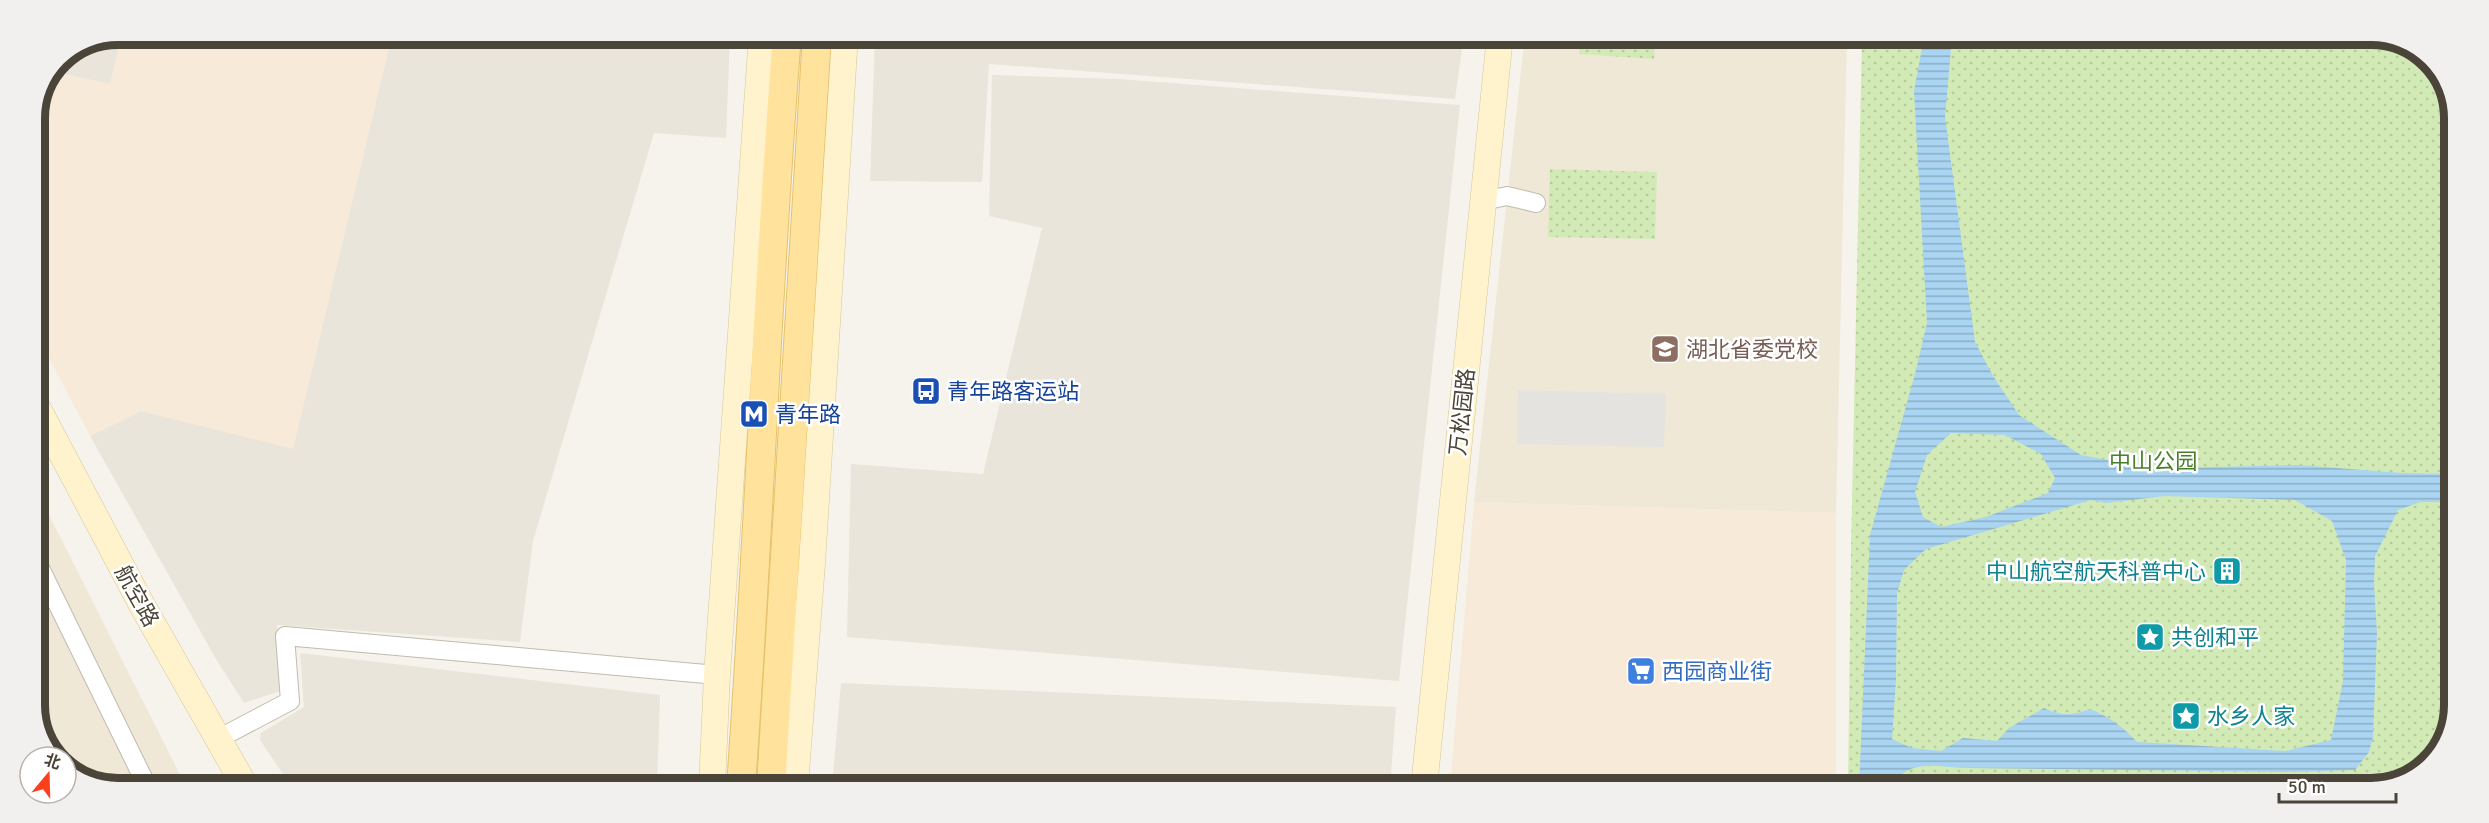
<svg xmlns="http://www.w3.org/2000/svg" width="2489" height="823" font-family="Signika,'Noto Sans SC',sans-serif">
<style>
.residential{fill:#eae5da}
.commercial{fill:#f7ead8}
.education{fill:#efe8d6}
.grass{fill:url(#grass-dots)}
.pitch{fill:#d2eab5}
.parking{fill:#e5e3e0}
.water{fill:url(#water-rules);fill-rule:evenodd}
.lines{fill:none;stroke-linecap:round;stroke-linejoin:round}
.street-casing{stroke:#c2bbae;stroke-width:20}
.secondary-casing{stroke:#d6c79b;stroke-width:27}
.primary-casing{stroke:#e6c16a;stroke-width:30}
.street{stroke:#fff;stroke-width:18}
.secondary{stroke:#fff3cd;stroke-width:26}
.primary{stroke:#ffe39c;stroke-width:28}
.labels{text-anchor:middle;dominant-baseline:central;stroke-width:5;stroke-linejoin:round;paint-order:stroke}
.education-label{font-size:22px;fill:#785e54;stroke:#fff;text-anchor:start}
.transit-label{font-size:22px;fill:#164399;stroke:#fff;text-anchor:start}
.street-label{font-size:22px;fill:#4b4439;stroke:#fff}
.park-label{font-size:22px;fill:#4a7f2a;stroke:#fff}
.culture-label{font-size:22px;fill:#0d838f;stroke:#fff;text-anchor:start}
.shop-label{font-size:22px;fill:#366cbe;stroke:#fff;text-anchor:start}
.rim{fill:none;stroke:#4b4439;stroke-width:8}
</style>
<defs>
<pattern id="grass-dots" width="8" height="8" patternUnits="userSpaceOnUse" patternTransform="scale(1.5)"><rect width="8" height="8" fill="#d2eab5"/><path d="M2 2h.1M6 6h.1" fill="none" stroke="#b6ca9c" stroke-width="1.8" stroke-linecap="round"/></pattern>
<pattern id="water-rules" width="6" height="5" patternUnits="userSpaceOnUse" patternTransform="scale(1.5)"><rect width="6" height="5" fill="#a9d4f2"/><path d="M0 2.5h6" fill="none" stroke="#8caec5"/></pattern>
</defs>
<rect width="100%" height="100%" fill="#f6f3ec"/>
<g class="residential">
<polygon points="118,35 122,35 110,84 54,72 59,59"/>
<polygon points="392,35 730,35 726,138 654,133 533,541 520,642 277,625 280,691 244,703 216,659 90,436 141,411 293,448"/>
<polygon points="875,35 1403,36 1462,49 1455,99 989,64 982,182 870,181"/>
<polygon points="992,75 1118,79 1460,105 1399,681 847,637 851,464 983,474 1042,228 989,216"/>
<polygon points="300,653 660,695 657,786 291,786 260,740 261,733 304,707"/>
<polygon points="841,683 1396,707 1390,787 832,787"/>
</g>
<g class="commercial">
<polygon points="122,35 392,35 293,449 141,411 90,436 35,331 35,118 54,72 110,84"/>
<polygon points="1474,502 1836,513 1836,788 1450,787"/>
</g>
<g class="education">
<polygon points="1568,36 1847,37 1836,513 1474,502 1524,43 1567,46"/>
<polygon points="35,487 180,775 186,786 96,786 66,765 66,757 52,756 35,711"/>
</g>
<g class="grass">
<polygon points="1580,36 1655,36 1654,59 1579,54"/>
<polygon points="1862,37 2393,37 2437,67 2454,112 2452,727 2422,771 2371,788 1848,788 1851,550"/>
<polygon points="1550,169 1657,172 1655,239 1548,237"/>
</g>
<path class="pitch" d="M 35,569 C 51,611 56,635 35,678 Z"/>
<polygon class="parking" points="1518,390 1666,394 1664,447 1517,444"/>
<path class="water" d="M 1924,37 L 1952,37 L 1945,117 L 1975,342 L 1993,376 L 2019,415 L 2081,455 L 2107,460 L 2172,468 L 2298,465 L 2402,473 L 2453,474 L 2453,502 L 2420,502 L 2398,510 L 2375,556 L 2374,585 L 2377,633 L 2373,737 L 2369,752 L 2355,770 L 2292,772 L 1971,768 C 1939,768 1915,757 1891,783 L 1891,788 L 1859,788 L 1870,535 L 1915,374 L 1927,323 L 1914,91 ZM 1951,433 L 2005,435 L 2041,454 L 2055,478 L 2048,493 L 1986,517 L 1941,527 L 1923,517 L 1915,492 L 1927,455 ZM 2165,496 L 2295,500 L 2332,521 L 2346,560 L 2343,681 L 2331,740 L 2285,751 L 2137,742 C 2123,727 2110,717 2090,709 C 2072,716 2061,716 2044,708 L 2009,728 L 1997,741 L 1963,738 L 1941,751 L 1912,748 L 1892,739 L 1896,680 L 1897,593 L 1904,570 L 1926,549 L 2091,500 L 2106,503 Z"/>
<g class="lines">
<g class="street-casing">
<g id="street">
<polyline points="1483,201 1507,196 1536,203"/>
<polyline points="35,558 147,786"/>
<polyline points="218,739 290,701 285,636 717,675"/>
</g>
</g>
<g class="secondary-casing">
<g id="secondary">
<polyline points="35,403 143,607 245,786"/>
<polyline points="712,786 717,675 762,35"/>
<polyline points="795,786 812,564 845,35"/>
<polyline points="1424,787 1500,36"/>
</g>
</g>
<g class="primary-casing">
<g id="primary">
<path d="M 741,786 C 759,536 767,285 787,35"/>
<polyline points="771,786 817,35"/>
</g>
</g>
<use href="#street" class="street"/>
<use href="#secondary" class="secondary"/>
<use href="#primary" class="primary"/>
</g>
<defs>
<g id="school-square" transform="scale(1.5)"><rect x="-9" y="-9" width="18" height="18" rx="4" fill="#8d6e63" stroke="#fff"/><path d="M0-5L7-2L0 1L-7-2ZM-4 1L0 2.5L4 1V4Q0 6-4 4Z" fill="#fff"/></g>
<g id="bus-square" transform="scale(1.5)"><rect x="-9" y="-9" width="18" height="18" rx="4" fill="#1a4fb4" stroke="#fff"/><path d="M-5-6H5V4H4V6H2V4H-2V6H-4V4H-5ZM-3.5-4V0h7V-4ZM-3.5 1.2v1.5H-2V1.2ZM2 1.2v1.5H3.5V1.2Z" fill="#fff"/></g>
<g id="metro-square" transform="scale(1.5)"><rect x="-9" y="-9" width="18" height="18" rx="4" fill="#1a4fb4" stroke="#fff"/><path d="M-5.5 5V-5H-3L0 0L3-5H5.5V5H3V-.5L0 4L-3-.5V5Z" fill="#fff"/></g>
<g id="building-square" transform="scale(1.5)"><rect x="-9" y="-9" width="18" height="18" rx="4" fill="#0f9aa8" stroke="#fff"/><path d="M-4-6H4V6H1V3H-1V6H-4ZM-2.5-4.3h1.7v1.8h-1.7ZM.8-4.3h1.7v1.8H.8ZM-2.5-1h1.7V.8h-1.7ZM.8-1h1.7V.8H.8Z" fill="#fff"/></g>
<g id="sight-square" transform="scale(1.5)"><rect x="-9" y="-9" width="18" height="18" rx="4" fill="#0f9aa8" stroke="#fff"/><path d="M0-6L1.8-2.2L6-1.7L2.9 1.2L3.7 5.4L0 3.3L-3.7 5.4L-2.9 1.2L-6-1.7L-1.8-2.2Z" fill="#fff"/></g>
<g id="supermarket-square" transform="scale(1.5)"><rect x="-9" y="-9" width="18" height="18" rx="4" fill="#3f7fe0" stroke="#fff"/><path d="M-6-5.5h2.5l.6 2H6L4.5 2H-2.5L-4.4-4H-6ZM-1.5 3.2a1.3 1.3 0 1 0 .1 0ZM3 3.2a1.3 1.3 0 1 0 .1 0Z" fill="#fff"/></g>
</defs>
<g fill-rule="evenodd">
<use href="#school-square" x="1665" y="349"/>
<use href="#bus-square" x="926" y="391"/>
<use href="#metro-square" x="754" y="414"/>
<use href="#building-square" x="2227" y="571"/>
<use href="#sight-square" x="2150" y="637"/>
<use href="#supermarket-square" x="1641" y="671"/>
<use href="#sight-square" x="2186" y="716"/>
</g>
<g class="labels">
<g class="education-label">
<text x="1686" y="349">湖北省委党校</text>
</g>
<g class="transit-label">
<text x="947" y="391">青年路客运站</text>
<text x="775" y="414">青年路</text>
</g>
<g class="street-label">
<text transform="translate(1462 412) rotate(-84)">万松园路</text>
<text transform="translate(137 596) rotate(61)">航空路</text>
</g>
<g class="park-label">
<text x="2153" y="461">中山公园</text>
</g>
<g class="culture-label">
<text x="2206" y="571" text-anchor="end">中山航空航天科普中心</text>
<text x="2171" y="637">共创和平</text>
<text x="2207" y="716">水乡人家</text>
</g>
<g class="shop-label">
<text x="1662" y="671">西园商业街</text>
</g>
</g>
<path d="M0 0H2489V823H0ZM118 45H2371A73 73 0 0 1 2444 118V705A73 73 0 0 1 2371 778H118A73 73 0 0 1 45 705V118A73 73 0 0 1 118 45Z" fill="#f1f0ef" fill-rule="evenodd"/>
<path class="rim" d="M118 45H2371A73 73 0 0 1 2444 118V705A73 73 0 0 1 2371 778H118A73 73 0 0 1 45 705V118A73 73 0 0 1 118 45Z"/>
<g transform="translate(48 775) rotate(19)"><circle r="28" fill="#ffffff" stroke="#b7b4b0" stroke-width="1.5"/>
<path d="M0-4.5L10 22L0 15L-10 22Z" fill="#fc3f1d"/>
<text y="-9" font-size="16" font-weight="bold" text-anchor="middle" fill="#4b4439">北</text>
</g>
<path d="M2279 793v9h117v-9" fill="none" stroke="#4b4439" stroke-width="3"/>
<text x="2288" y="793" font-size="18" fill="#4b4439" stroke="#ffffff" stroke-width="4.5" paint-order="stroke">50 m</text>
</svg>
